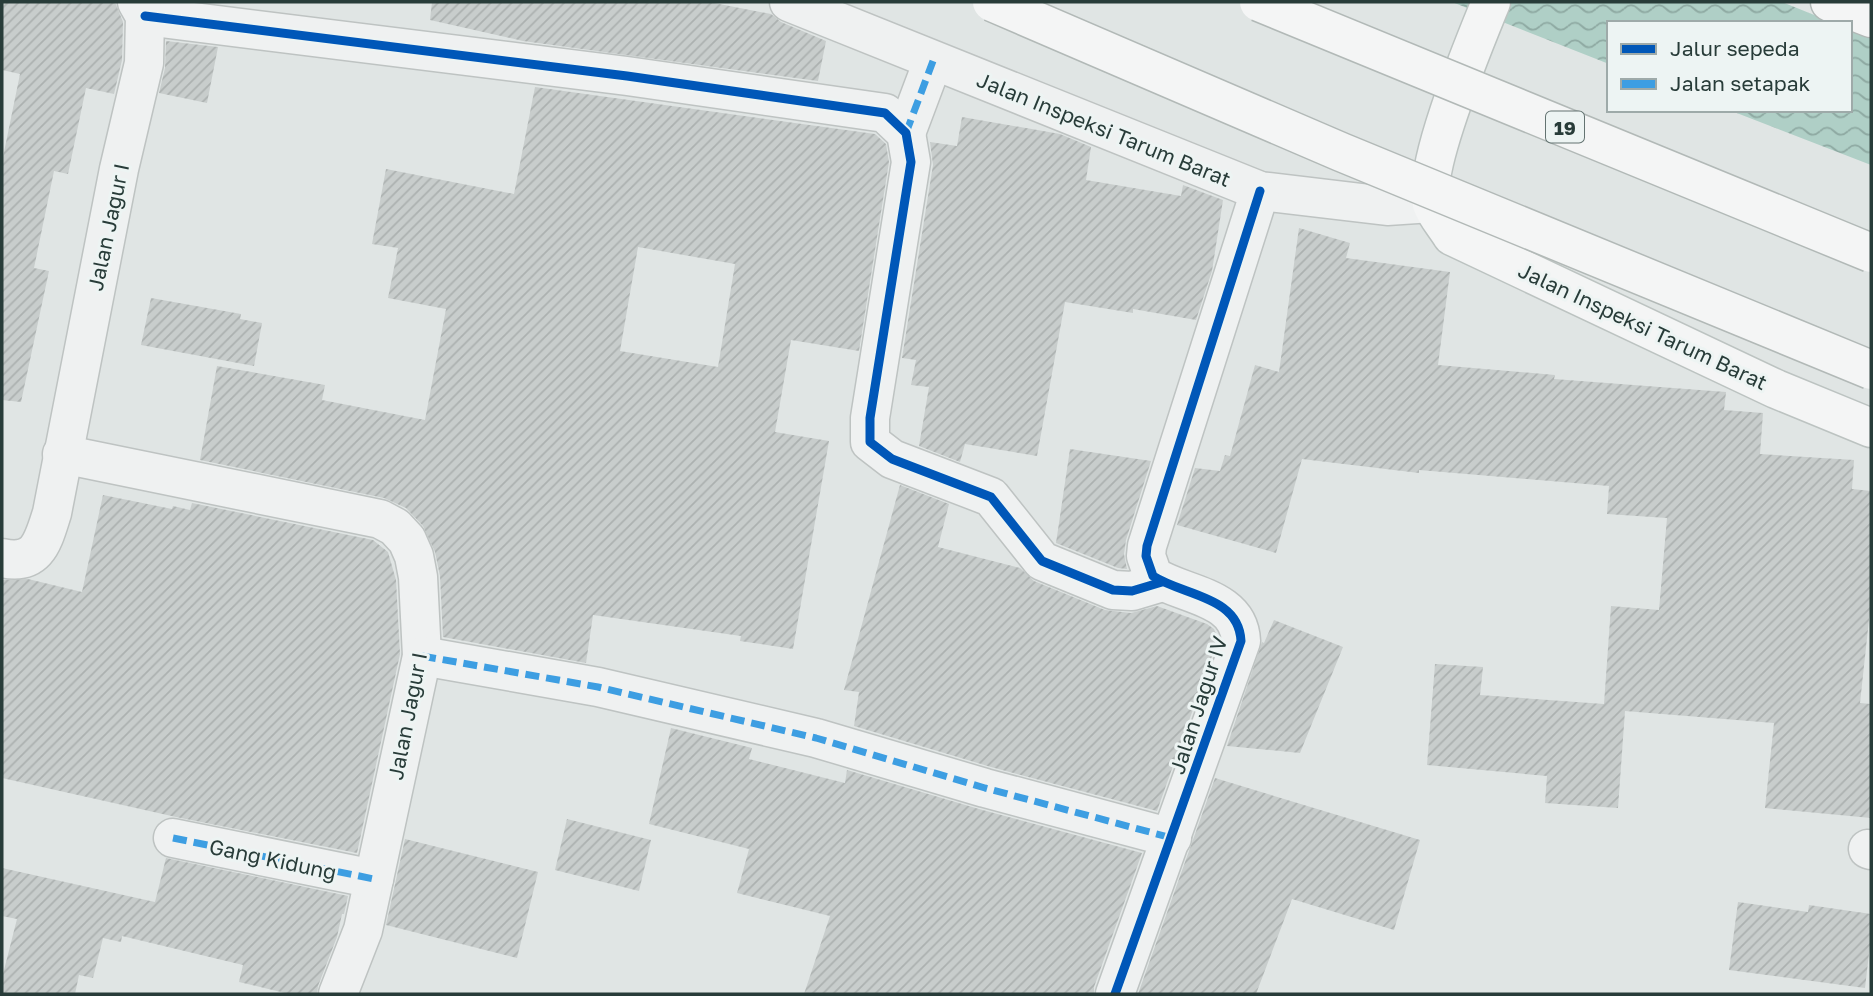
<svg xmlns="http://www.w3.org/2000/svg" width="1873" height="996" font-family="'Golos Text',sans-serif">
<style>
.water{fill:url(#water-waves)}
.building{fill:url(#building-hatch);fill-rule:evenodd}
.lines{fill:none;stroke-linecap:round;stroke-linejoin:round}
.minor-casing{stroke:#bec3c2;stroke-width:41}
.major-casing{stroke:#bcc3c1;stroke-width:41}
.highway-casing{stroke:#b2b9b7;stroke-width:41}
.minor{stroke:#eff1f1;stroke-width:38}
.major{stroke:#f4f5f5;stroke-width:38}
.highway{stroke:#f4f5f5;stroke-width:38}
.highway-bridge-casing{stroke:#b2b9b7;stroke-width:41;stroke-linecap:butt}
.highway-bridge{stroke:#f4f5f5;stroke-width:38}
.quiet{stroke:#3d9ee2;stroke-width:7;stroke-dasharray:14 7;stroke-linecap:butt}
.cycleway-casing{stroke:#edf4f3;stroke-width:13}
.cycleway{stroke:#0057b8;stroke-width:9}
.labels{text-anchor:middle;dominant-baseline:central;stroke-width:6;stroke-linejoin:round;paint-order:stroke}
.shield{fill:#edf4f3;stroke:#637371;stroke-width:2}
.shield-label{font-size:19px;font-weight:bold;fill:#283c39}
.street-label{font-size:21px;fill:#283c39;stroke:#edf4f3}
</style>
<defs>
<pattern id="water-waves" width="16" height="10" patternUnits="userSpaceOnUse" patternTransform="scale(1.75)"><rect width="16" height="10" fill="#afcfc6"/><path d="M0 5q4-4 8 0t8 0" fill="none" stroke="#8ea9a2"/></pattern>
<pattern id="building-hatch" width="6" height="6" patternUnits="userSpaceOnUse" patternTransform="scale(1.75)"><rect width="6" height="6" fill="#c8cdcc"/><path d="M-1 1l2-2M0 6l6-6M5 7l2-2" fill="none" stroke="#acb1b0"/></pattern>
</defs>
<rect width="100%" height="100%" fill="#e0e5e4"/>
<g class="water">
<polygon points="1452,2 1782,2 1834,23 1609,23 1609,64"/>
<polygon points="1850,29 1871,37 1871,165 1729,110 1850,110"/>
</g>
<g class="building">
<polygon points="2,2 115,2 123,22 122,60 114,94 86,88 68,174 54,171 34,268 49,271 21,402 2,400 2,162 20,74 2,70"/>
<polygon points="432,2 709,2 771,14 781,22 826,41 818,81 523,41 430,20"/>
<polygon points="166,41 218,47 207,103 159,93 165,68"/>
<path d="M 535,87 L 875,134 L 886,144 L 889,162 L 859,351 L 791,340 L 775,432 L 829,441 L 793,649 L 740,641 L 741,636 L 593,615 L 586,663 L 443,637 L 440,576 L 435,552 L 423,526 L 406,508 L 384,498 L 200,460 L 217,366 L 325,385 L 322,400 L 425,420 L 446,309 L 388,298 L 398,248 L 372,244 L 386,169 L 514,194 ZM 638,247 L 735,264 L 718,367 L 620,351 Z"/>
<polygon points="962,117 1060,134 1091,147 1086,180 1181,196 1183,185 1223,200 1212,271 1196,320 1133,309 1133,313 1065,302 1037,456 965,444 960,462 919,446 929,387 911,385 916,360 902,358 933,165 930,142 957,146"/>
<polygon points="1299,228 1350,243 1346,258 1450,272 1438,365 1555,375 1554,379 1726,392 1724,410 1763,413 1760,454 1854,460 1852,489 1871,491 1871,601 1860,703 1871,704 1871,818 1765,808 1774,723 1625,711 1618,808 1545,803 1547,776 1427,765 1435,664 1483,667 1480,695 1604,704 1611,606 1659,610 1667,518 1607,514 1609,486 1419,470 1419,473 1302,459 1276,553 1177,525 1195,468 1220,471 1225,455 1230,456 1255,365 1279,372"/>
<polygon points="151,298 241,314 240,319 262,323 254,366 141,345"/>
<polygon points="1070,449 1151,461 1126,540 1124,554 1127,569 1118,568 1056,543"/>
<polygon points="900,485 949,504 938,547 1020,568 1034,581 1105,610 1131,613 1157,606 1207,624 1214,629 1218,639 1157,811 991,767 854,726 859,692 844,690"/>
<polygon points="103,495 172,509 173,506 190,510 192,503 373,540 388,552 396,580 400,654 357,853 176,817 2,778 2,580 28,579 82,592"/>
<polygon points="1274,620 1343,647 1300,753 1227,746 1262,642 1264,643"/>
<polygon points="671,728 752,748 749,759 845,783 847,770 979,809 1142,853 1094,987 1094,994 804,994 830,916 737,893 749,849 649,824"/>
<polygon points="1215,778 1420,840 1394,930 1292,899 1256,994 1138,994"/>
<polygon points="567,819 651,840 639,891 555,870"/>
<polygon points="405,839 538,872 517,958 386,925"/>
<polygon points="166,858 348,896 344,914 342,914 337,937 318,986 317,994 289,994 239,982 243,965 122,936 121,942 103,938 93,978 79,975 75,994 2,994 2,978 17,919 2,916 2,868 155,902"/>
<polygon points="1738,902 1808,912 1809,905 1871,914 1871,937 1865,988 1729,970"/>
</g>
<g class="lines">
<g class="minor-casing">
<g id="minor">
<polyline points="789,2 1260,191 1387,206 1432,203"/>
<polyline points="145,16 627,76 885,113 906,133 911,162 870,418 870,442 892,459 991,497 1042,561 1113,590 1132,591 1162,582"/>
<polyline points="906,133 933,61"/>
<polyline points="62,454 380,519 395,527 407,540 414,556 418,577 422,656 363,930 338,994"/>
<path d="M 2,558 C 38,566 43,541 52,513 L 119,169 L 144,63 L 145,16 L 137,2"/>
<polyline points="422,656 598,687 816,738 985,788 1172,838"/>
<polyline points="173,838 374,879"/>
<polyline points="1868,849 1871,850"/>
<path d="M 1115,994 L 1241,641 C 1239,596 1184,596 1153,576 L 1146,556 L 1147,546 L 1260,191"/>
</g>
</g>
<g class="major-casing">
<path id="major" d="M 1491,2 C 1476,39 1421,170 1432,204 C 1436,215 1446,226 1452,236 L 1776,389 L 1871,428"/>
</g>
<g class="highway-casing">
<polyline id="highway" points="1830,2 1871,18"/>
</g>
<use href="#minor" class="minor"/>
<use href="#major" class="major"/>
<use href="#highway" class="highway"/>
<g class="highway-bridge-casing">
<g id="highway-bridge">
<polyline points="992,2 1341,152 1871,370"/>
<polyline points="1259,2 1871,253"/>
</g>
</g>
<use href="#highway-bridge" class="highway-bridge"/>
<g class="quiet">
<polyline points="906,133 933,61"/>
<polyline points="422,656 598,687 816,738 985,788 1172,838"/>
<polyline points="173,838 374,879"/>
</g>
<g class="cycleway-casing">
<g id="cycleway">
<polyline points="145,16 627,76 885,113 906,133 911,162 870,418 870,442 892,459 991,497 1042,561 1113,590 1132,591 1162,582"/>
<path d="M 1115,994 L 1241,641 C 1239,596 1184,596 1153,576 L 1146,556 L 1147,546 L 1260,191"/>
</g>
</g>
<use href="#cycleway" class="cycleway"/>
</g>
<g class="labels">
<rect class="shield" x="1546" y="111.5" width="38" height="31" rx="5"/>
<g class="shield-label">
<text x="1565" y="127">19</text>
</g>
<g class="street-label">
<text transform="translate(1104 129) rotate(22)">Jalan Inspeksi Tarum Barat</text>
<text transform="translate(108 227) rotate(-78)">Jalan Jagur I</text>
<text transform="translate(1643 326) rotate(25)">Jalan Inspeksi Tarum Barat</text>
<text transform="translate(1198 705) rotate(-72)">Jalan Jagur IV</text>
<text transform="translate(407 716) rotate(-79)">Jalan Jagur I</text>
<text transform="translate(273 859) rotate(12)">Gang Kidung</text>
</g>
</g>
<rect width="1873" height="996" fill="none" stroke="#283c39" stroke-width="7"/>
<rect x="1607" y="21" width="245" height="91" fill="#edf4f3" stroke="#9eaaa9" stroke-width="2"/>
<rect x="1621" y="44" width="35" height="10" fill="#0057b8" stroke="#9eaaa9" stroke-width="2"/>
<text x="1670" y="56" font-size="21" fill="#283c39">Jalur sepeda</text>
<rect x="1621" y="79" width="35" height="10" fill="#3d9ee2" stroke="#9eaaa9" stroke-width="2"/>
<text x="1670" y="91" font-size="21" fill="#283c39">Jalan setapak</text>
</svg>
